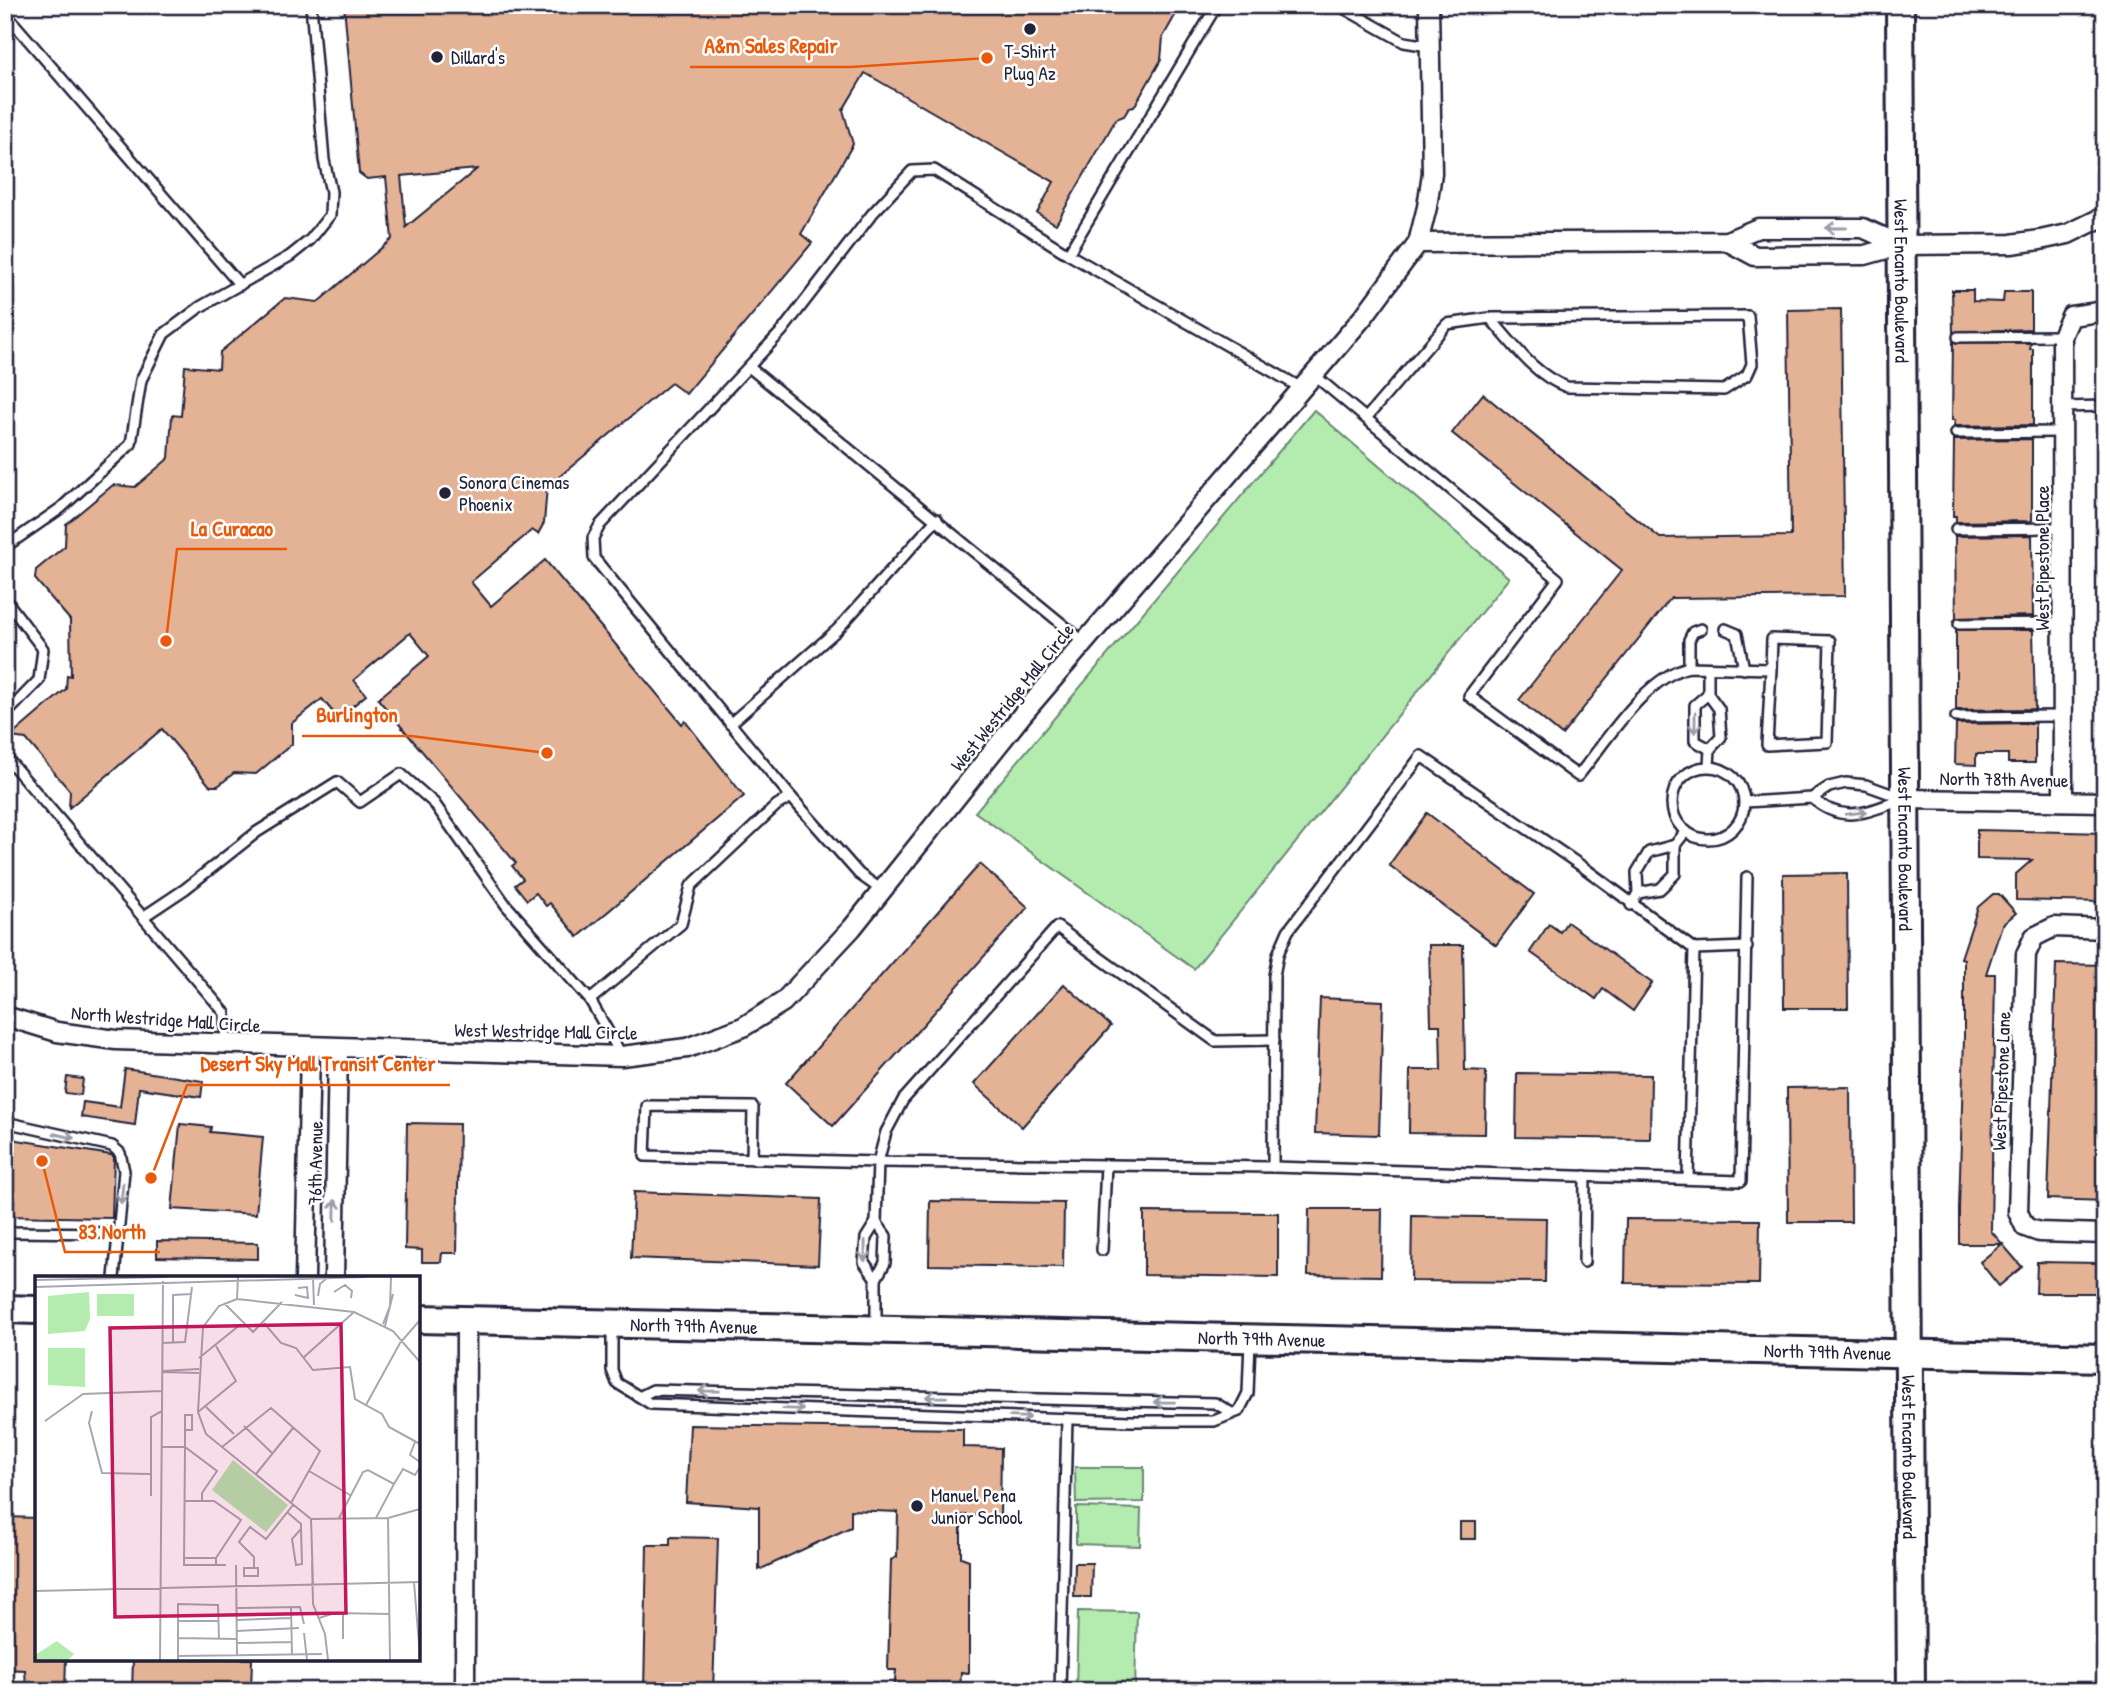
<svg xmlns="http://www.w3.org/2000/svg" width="2110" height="1696" font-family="'Patrick Hand',sans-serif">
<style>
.green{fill:#b4ecaf;stroke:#6b8775;stroke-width:2}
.building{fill:#e4b396;stroke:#22223b;stroke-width:2;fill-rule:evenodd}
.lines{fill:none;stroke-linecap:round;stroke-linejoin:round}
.lane-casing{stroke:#22223b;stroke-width:14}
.street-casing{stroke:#22223b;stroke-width:23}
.secondary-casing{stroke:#22223b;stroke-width:32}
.lane{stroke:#fff;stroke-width:9}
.street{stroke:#fff;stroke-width:18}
.secondary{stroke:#fff;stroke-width:26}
.oneway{stroke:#9c9ca7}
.poi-dot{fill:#22223b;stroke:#fff;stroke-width:2.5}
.labels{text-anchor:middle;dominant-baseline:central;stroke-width:5;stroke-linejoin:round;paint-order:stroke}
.poi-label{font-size:19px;fill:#22223b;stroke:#fff;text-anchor:start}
.street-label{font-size:19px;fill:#22223b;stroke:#fff}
.inset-road{fill:none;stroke:#a7a7b1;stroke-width:2}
.view{fill:#c2185b;fill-opacity:0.15;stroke:#c2185b;stroke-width:3.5}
.inset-edge{fill:none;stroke:#22223b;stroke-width:3.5}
.leader{fill:none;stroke:#e8590c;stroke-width:2.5}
.callout-dot{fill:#e8590c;stroke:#fff;stroke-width:2.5}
.callout-label{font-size:21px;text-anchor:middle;font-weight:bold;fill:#e8590c;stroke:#fff;stroke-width:5;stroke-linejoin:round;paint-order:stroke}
</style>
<rect width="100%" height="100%" fill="#fff"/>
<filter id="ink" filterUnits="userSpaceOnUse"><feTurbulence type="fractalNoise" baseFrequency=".0143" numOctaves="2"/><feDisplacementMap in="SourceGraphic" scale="14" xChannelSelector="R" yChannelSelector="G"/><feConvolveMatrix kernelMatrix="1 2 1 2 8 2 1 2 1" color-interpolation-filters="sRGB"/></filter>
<g filter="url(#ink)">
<g class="green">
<polygon points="1314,410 1509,578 1194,969 975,812"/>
<polygon points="1075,1467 1144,1467 1144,1502 1076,1503"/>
<polygon points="1076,1507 1141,1509 1140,1546 1076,1544"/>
<polygon points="1078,1611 1137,1612 1135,1691 1076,1691"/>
</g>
<g class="building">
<path d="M 344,5 L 1181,5 L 1163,37 L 1161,60 L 1134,107 L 1129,108 L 1124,116 L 1116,119 L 1056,224 L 1037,213 L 1054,182 L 865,73 L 843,110 L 853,144 L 801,234 L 812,243 L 686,394 L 671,383 L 547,487 L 544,523 L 538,534 L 532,530 L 471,582 L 491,606 L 545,560 L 682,724 L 685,721 L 744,796 L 578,937 L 550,903 L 546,906 L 536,893 L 527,900 L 515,885 L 523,879 L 512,866 L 516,863 L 378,699 L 429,656 L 410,633 L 354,680 L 366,695 L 338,718 L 322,699 L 292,723 L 292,744 L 256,774 L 234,773 L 218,786 L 210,786 L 162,729 L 69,808 L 70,791 L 26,739 L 10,737 L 66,689 L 67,675 L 71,676 L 70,620 L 35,579 L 36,570 L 65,546 L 66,524 L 113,485 L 135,487 L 169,458 L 172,415 L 181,416 L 185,366 L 219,369 L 220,352 L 285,298 L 318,302 L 392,239 L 386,177 L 367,179 L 359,173 ZM 477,169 L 406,227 L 401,176 Z"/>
<polygon points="1952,290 1973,290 1973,301 2003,302 2004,292 2031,292 2031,329 1953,332"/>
<polygon points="1841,309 1845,596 1671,598 1562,735 1519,700 1622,570 1452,433 1483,394 1660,538 1791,536 1788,310"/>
<polygon points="1953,342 2031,343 2030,349 2033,349 2033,425 1954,426 1955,420 1952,420"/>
<polygon points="2032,439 2032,521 1956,522 1956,516 1953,516 1954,440"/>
<polygon points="2032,535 2033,616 1956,618 1955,536"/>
<polygon points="1956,630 2033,630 2035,709 1956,710"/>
<polygon points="2035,723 2035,763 2008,763 2008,754 1976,754 1976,765 1955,764 1956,724"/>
<polygon points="1427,813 1534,894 1496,945 1389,865"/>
<polygon points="1977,830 2105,833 2105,902 2016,900 2016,874 2032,860 1977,859"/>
<polygon points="980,864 1028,907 833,1126 786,1083"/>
<polygon points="1847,873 1848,1008 1784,1008 1783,874"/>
<polygon points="1993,894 1999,894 2016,913 2002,925 1986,974 1995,974 1991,1231 2022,1267 1999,1286 1980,1262 2002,1244 1959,1244 1959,1209 1964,1037 1964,959 1961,958 1978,907"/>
<polygon points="1567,922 1652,983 1633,1011 1603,989 1596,999 1530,952 1549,924 1560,932"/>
<polygon points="1429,945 1463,945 1465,1070 1486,1071 1485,1134 1409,1133 1410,1070 1441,1070 1440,1025 1431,1025"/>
<polygon points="2056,964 2105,965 2105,1201 2048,1199"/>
<polygon points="1064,984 1111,1026 1022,1127 974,1084"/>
<polygon points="1320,998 1383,1001 1379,1135 1315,1133"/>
<polygon points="125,1069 203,1081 201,1097 139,1088 135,1125 81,1117 83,1102 120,1107"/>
<polygon points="1517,1073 1651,1075 1650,1139 1516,1137"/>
<polygon points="67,1077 83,1079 81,1095 65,1093"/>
<polygon points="1850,1087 1851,1222 1788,1222 1787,1088"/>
<polygon points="407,1123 459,1124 457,1253 442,1253 441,1262 422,1262 422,1250 405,1249"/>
<polygon points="180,1124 211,1127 210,1132 263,1137 256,1214 172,1209"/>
<polygon points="5,1138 111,1155 114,1157 112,1218 5,1216"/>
<polygon points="634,1192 821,1199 818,1265 631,1258"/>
<polygon points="930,1201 1064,1203 1063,1267 929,1265"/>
<polygon points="1309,1209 1382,1209 1381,1276 1308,1275"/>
<polygon points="1144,1212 1278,1213 1278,1277 1144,1275"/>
<polygon points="1412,1216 1546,1218 1545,1282 1411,1281"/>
<polygon points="1626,1219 1760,1220 1759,1284 1625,1283"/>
<polygon points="157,1241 258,1243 258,1259 157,1257"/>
<polygon points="2037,1262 2100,1263 2100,1293 2036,1293"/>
<polygon points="690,1425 963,1429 963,1447 1001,1448 1000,1517 961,1515 961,1557 969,1560 969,1673 961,1672 960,1691 894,1691 896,1670 888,1670 891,1560 897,1557 898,1512 851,1510 851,1527 759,1570 759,1507 686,1502"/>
<polygon points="5,1517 37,1518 37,1659 66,1659 65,1690 26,1687 25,1670 5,1669"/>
<rect x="1460" y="1522" width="16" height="17"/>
<polygon points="670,1537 718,1538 713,1691 644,1691 647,1545 670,1545"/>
<polygon points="1075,1563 1092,1563 1091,1597 1074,1597"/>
<polygon points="133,1659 252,1659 251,1691 132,1691"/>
</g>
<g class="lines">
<g class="lane-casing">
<g id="lane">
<polyline points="1338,5 1404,42 1429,46"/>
<polyline points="5,13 240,285"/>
<polyline points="1068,254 1217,5"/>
<polyline points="1958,337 2062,336"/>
<polyline points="749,367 1084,642"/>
<path d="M 1314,375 L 1558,579 L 1469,696 L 1578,776 C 1605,743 1646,676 1689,667 L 1771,669 L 1767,745 L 1827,742 L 1830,641 L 1772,639 L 1771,669"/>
<polyline points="2062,407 2105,406"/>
<path d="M 1367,417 L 1447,324 L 1490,318 L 1748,316 L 1752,364 L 1747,375 L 1724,390 L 1567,387 C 1534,375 1513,344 1490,318"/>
<polyline points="1956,433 2062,432"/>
<polyline points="1956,529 2062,528"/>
<polyline points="5,547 61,508 131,444 141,380 164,334 200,307 290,256 310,240 330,215 331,192 324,160 311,5"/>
<polyline points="5,599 43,649 39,680 5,715"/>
<polyline points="1959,624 2063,623"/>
<polyline points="1725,629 1737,634 1744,669"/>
<polyline points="1689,667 1689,640 1693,632 1701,629"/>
<polyline points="1708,669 1708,694 1719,709 1721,737 1710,749 1709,766"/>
<polyline points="1708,694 1695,705 1695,741 1710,749"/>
<polyline points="1956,717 2063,716"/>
<polyline points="730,724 837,630 937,519"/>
<polyline points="5,756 225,1013 226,1044"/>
<circle cx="1708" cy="803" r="36"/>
<path d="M 1812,798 C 1843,825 1866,812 1901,800"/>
<polyline points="1745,802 1812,798 1829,787 1846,783 1866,785 1902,798"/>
<polyline points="883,891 859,874 791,797 594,558 593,538 600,525 782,331 872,214 912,171 934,170 1068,254 1303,389"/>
<polyline points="1638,893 1660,889 1675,874 1675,845"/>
<polyline points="1631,905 1638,893 1637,872 1649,852 1675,845 1686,831"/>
<polyline points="143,917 185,889 257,832 337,782 360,802 401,774 434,803 506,905 590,1000 622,1056"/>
<polyline points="590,1000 681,924 691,886 777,805 791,797"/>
<polyline points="1274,1040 1215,1041 1057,927 903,1100 886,1132 878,1162 1273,1167 1741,1181 1747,877"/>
<polyline points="5,1122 112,1146 120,1153 124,1171 114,1278"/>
<polyline points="752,1159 753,1107 647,1106 645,1156 878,1162 876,1222 866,1238 864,1262 876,1279"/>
<polyline points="1273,1167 1274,976 1278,954 1288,931 1421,756 1583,867 1694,949 1747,947"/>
<polyline points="1688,1179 1694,949"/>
<polyline points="5,1232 118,1233"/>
<polyline points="1102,1250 1106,1165"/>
<polyline points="1584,1262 1585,1176"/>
<polyline points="612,1326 612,1370 617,1383 651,1404 1130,1421 1214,1421 1239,1411 1248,1393 1250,1341"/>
<polyline points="876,1327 876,1279 885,1263 886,1236 876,1222"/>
<polyline points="641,1396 653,1390 1215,1403 1230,1412"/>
<polyline points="1060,1691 1067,1419"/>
</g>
</g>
<g class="street-casing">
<g id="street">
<polyline points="1727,241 1755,256 1865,255 1901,245 2011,244 2040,240 2068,234 2105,216"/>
<polyline points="1418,243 1727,241 1758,228 1863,228 1901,245"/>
<polyline points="1904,799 2105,802"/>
<polyline points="2063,801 2062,336 2071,316 2105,311"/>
<polyline points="2105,929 2054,927 2034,937 2026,954 2018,1212 2025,1227 2039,1232 2105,1234"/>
<polyline points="5,1016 57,1032 116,1040 622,1056 687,1048 743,1027 783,1002 852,928 1022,715 1364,316 1418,243 1427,207 1432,173 1429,5"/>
<polyline points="305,1278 310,1048"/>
<polyline points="334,1278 338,1048"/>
<polyline points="465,1691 466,1320"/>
</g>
</g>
<g class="secondary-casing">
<g id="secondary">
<path id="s1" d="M 1900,5 L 1911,1691"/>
<polyline points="5,1309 37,1310"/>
<path id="s2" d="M 418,1319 L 2105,1358"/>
</g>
</g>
<use href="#lane" class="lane"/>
<use href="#street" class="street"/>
<use href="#secondary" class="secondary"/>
</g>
<defs><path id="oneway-shaft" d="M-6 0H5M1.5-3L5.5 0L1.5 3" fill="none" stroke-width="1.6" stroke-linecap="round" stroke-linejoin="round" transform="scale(1.75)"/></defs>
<g class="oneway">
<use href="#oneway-shaft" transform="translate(1836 228) rotate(180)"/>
<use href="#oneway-shaft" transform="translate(1695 723) rotate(90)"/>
<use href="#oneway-shaft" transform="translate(1856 813) rotate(-8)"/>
<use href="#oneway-shaft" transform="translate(64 1136) rotate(13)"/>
<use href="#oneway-shaft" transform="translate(122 1193) rotate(96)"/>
<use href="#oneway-shaft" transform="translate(335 1210) rotate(-89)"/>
<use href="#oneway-shaft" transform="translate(865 1251) rotate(91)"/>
<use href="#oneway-shaft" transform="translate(709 1391) rotate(-179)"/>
<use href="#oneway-shaft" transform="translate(936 1397) rotate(-179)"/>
<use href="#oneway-shaft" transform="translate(1164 1402) rotate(-179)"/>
<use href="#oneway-shaft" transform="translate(793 1409) rotate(2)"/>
<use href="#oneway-shaft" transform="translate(1020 1417) rotate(2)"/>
</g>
</g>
<g class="poi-dot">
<circle cx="1030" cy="29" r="7"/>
<circle cx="437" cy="57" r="7"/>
<circle cx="445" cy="493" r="7"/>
<circle cx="917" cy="1506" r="7"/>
</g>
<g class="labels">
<g class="poi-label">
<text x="1030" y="51" text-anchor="middle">T-Shirt<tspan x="1030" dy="22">Plug Az</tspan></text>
<text x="451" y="57">Dillard's</text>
<text x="459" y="482">Sonora Cinemas<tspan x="459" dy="22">Phoenix</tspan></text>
<text x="931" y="1495">Manuel Pena<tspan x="931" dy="22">Junior School</tspan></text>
</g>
<g class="street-label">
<text stroke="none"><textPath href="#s1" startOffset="276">West Encanto Boulevard</textPath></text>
<text transform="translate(2042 558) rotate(-90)">West Pipestone Place</text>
<text transform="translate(1012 697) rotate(-51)">West Westridge Mall Circle</text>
<text transform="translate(2004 779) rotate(1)">North 78th Avenue</text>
<text stroke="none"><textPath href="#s1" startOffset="844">West Encanto Boulevard</textPath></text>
<text transform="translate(166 1019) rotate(4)">North Westridge Mall Circle</text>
<text transform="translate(546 1031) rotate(1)">West Westridge Mall Circle</text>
<text transform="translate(2001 1081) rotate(-88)">West Pipestone Lane</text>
<text transform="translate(315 1163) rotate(-89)">76th Avenue</text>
<text stroke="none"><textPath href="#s2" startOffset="276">North 79th Avenue</textPath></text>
<text stroke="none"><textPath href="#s2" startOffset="844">North 79th Avenue</textPath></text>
<text stroke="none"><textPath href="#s2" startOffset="1410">North 79th Avenue</textPath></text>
<text stroke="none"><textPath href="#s1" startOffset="1452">West Encanto Boulevard</textPath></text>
</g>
</g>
<g transform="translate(35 1276)">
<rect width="385" height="385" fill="#fff"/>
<path d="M 54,16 L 55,43 L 50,55 L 13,58 L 13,20 ZM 62,18 L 99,18 L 99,40 L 62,40 ZM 13,72 L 50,72 L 50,111 L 13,109 ZM 198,184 L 253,229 L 231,256 L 177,214 ZM 22,365 L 39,378 L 33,384 L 0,384 L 0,379 Z" fill="#b4ecaf"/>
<path class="inset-road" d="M 278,2 L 279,29M 0,4 L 132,1M 0,11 L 331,1M 299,16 L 310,9 L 317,15 L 316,22M 260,19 L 273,22 L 272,11 L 263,12M 283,20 L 285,8 L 292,2M 202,23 L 203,1M 189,27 L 218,56 L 247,26M 229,47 L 246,67 L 261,72 L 278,94 L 315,91 L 320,123 L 347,138 L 354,151 L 385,168M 348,48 L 355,30 L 356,1M 350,50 L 358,18M 127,67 L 150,66 L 157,11M 138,67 L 138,19 L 157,18M 164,82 L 206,48M 268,82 L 319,36M 385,86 L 358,55 L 319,36 L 202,23 L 184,30 L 168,51 L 163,136 L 171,158 L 276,243 L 353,242 L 385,233M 127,95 L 164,93M 128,96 L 164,97M 331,129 L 365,67 L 385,44M 171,131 L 199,158M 57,135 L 54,147 L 67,197 L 115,198M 163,136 L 201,105 L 181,70M 10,145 L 48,118 L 127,115M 209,150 L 238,178M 380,166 L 375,179 L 385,186M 127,171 L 150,171 L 150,139 L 157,139 L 157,154 L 150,154M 187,171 L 236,132 L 285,175 L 256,227M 274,195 L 315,219M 221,198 L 258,152M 359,208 L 368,193 L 380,199 L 385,191M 116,220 L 116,141 L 127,135M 150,225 L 179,225 L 206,244 L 181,282 L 181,289M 167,225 L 167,217 L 182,195 L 150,171 L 149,289 L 191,289M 252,236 L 266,248 L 266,253 L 267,288 L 261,289 L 257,263 L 266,253M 353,242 L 355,384M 276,243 L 278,308M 303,244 L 328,196 L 333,194 L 359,208 L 341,242M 149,282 L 181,282M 277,285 L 278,328 L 290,358 L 293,384M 201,289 L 202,380M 219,292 L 223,292 L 223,300 L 209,300 L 209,292 L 219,292 L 219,281 L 204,266 L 215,251 L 231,263 L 258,229M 379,306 L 385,381M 0,315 L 385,306M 256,331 L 257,378M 202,332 L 265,331 L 269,348M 308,338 L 308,363M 284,342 L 300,337 L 354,338M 202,344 L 256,342M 143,345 L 184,345M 202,355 L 264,352M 269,357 L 272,384M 143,362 L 202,363M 202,367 L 257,366M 142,380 L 287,378M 125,384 L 128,5M 143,384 L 143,328 L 183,329 L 184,363"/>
<path class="view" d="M 306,48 L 311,337 L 80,341 L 75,52 Z"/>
<rect width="385" height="385" class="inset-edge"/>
</g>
<path class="leader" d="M987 58L851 67H690M166 641L177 549H287M547 753L411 736H302M151 1178L187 1085H450M42 1161L65 1252H160"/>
<g class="callout-dot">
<circle cx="987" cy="58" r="7"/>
<circle cx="166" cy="641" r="7"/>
<circle cx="547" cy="753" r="7"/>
<circle cx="151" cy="1178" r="7"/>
<circle cx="42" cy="1161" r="7"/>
</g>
<g class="callout-label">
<text x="771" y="53">A&amp;m Sales Repair</text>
<text x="232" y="536">La Curacao</text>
<text x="357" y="722">Burlington</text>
<text x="318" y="1071">Desert Sky Mall Transit Center</text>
<text x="112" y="1239">83 North</text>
</g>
<rect width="2110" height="1696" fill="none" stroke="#fff" stroke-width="28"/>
<rect x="14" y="14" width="2082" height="1668" fill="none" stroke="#22223b" stroke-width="2.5" filter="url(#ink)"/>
</svg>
